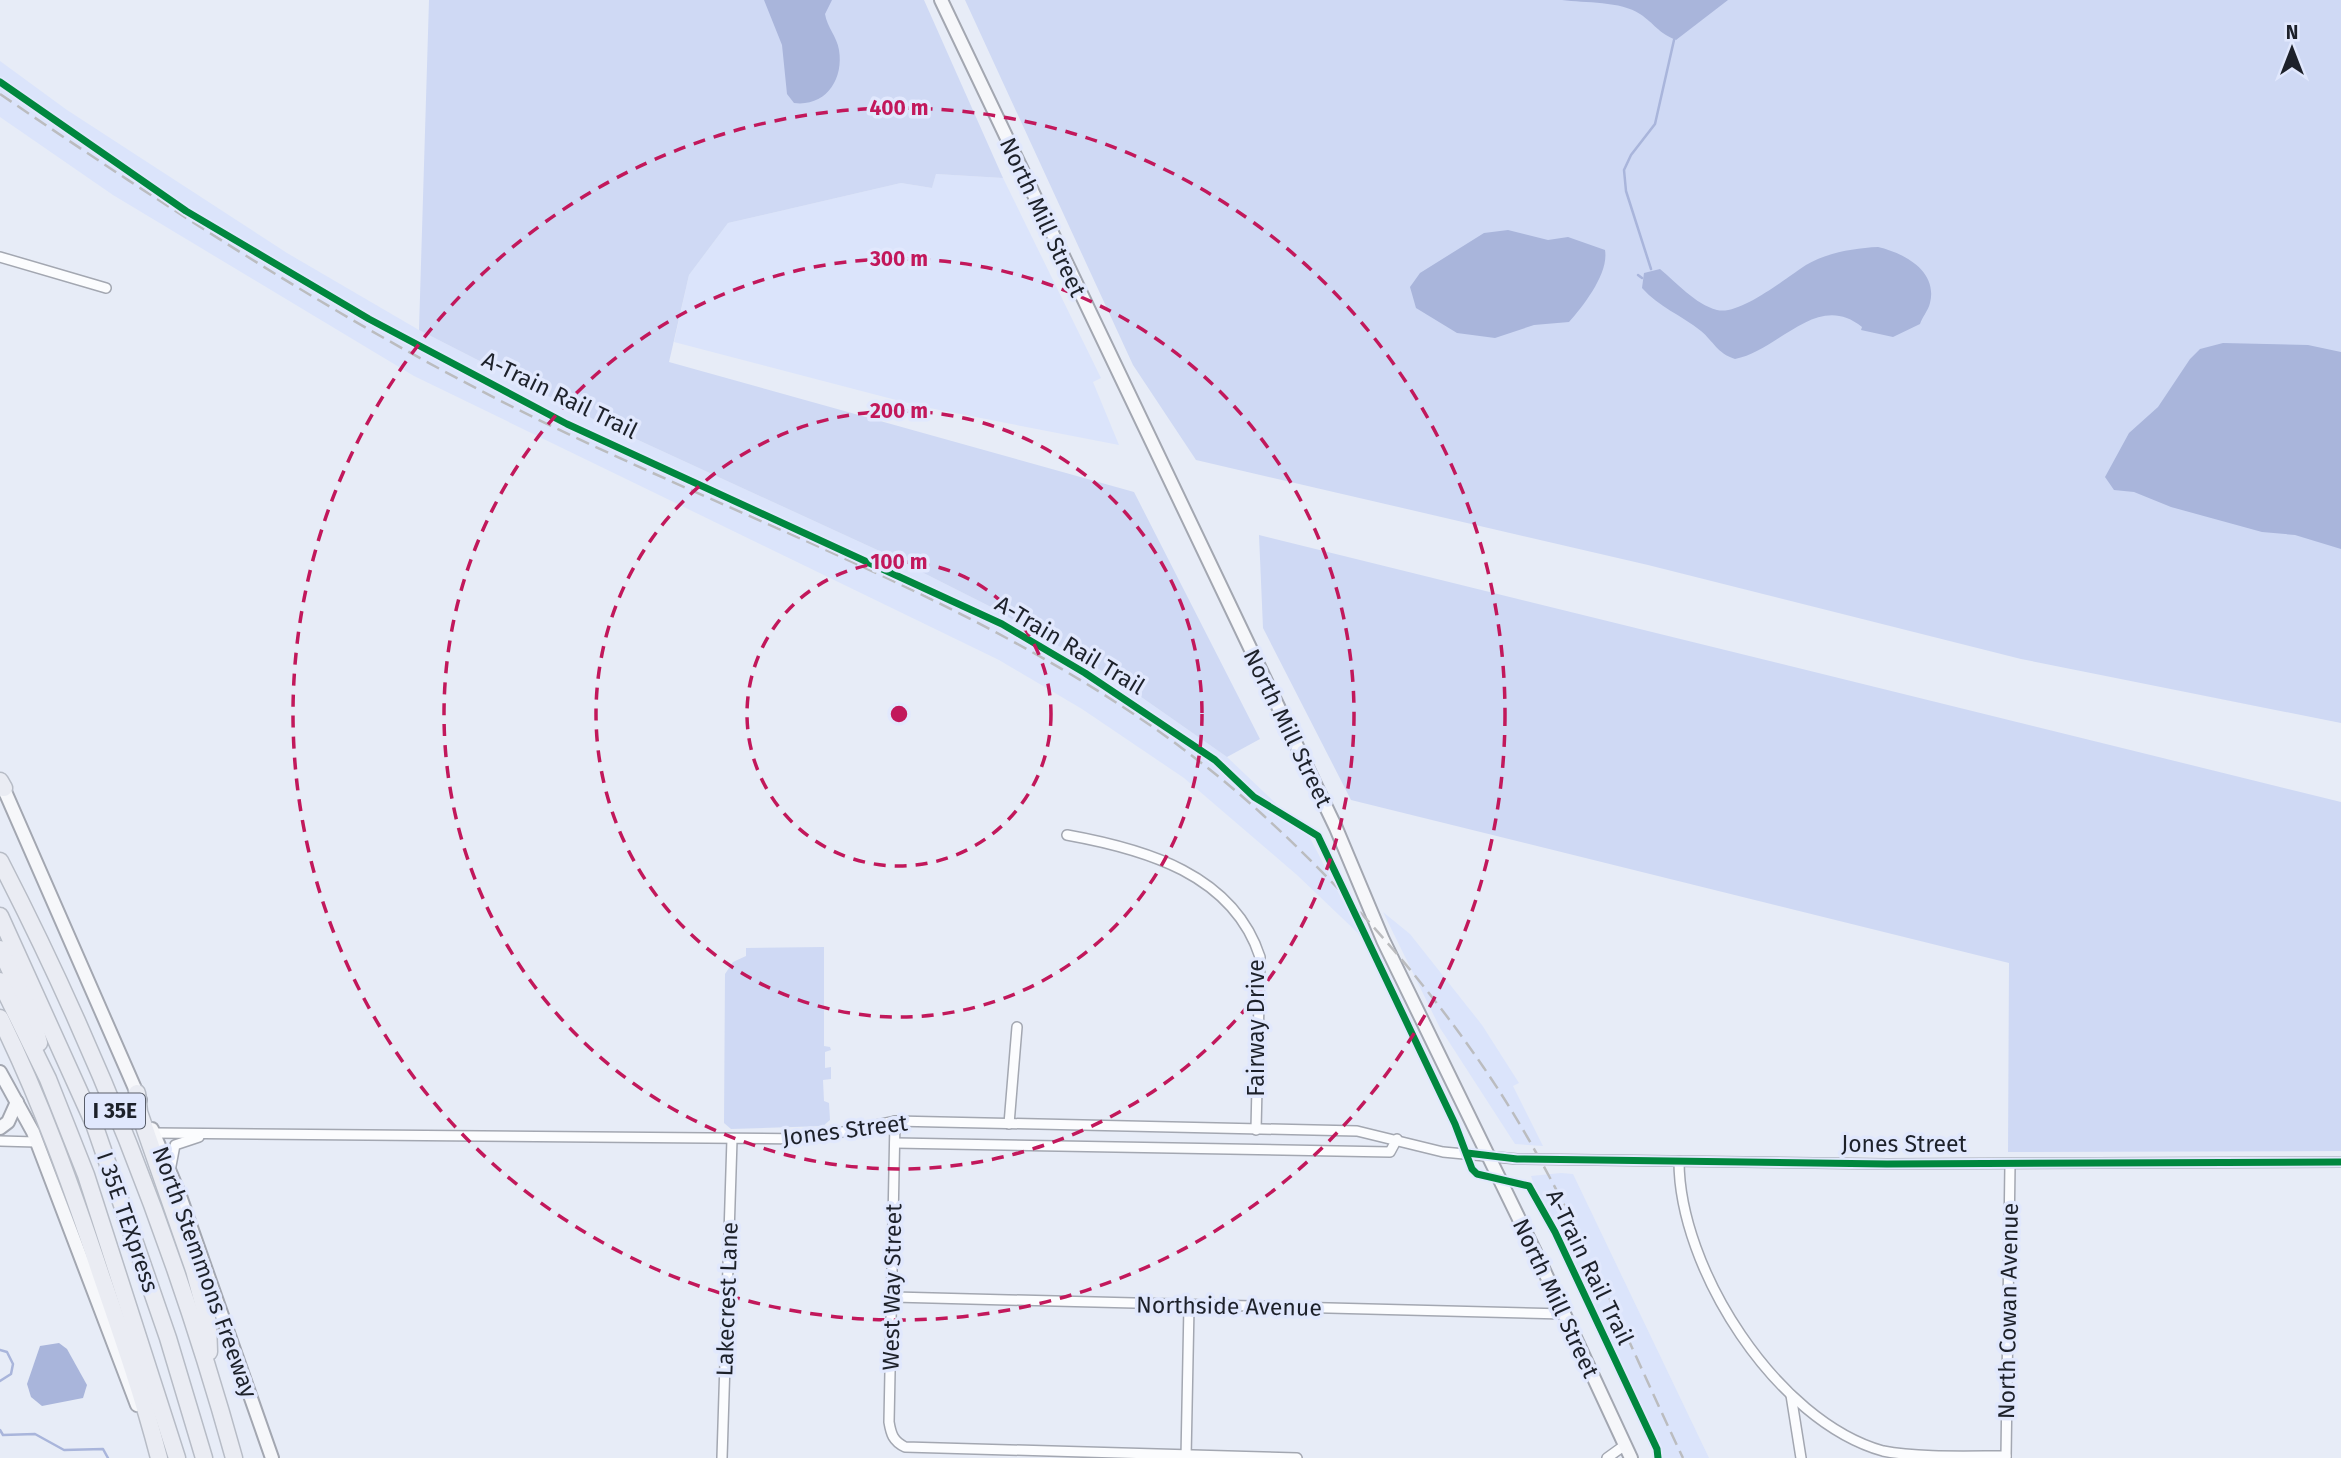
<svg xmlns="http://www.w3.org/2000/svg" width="2341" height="1458" font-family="'Fira Sans',sans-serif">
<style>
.built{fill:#dbe4fb}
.green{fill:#cfd9f4}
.water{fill:#a9b5db}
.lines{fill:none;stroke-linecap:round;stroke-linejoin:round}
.stream{stroke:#a9b5db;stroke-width:2.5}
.street-casing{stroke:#a3a7b1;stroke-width:12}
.secondary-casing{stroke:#a3a7b1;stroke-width:16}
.highway-casing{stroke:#b7bcc6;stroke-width:19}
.street{stroke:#fbfcfe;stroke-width:9}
.secondary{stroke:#f6f7fa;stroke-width:12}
.highway{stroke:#eaecf3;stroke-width:16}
.rail{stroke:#bbbcbf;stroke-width:2.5;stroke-dasharray:14 7;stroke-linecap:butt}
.cycleway-casing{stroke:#e1e8fd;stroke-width:11}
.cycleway{stroke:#00873e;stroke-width:7}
.ring{fill:none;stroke:#c2185b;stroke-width:3.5;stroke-dasharray:12 9}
.labels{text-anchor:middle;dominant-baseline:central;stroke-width:7;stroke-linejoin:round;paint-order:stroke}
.shield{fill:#e1e8fd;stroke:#585d69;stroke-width:2}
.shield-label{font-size:21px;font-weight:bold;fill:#1d212a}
.street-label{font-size:23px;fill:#1d212a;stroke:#e1e8fd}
.centre{fill:#c2185b;stroke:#e1e8fd;stroke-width:3.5}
.ring-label{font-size:21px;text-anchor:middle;font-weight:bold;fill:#c2185b;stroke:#e1e8fd;stroke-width:7;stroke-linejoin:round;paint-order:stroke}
</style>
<rect width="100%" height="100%" fill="#e7ecf7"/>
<g class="built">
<polygon points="0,61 67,110 287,253 419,330 599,422 886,554 989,606 1114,678 1227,757 1308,834 1361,936 1297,875 1184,778 1082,709 999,660 414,376 113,195 0,117"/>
<polygon points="936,174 1003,178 1101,378 1093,382 1119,445 919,406 674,342 689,275 728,223 901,183 932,188"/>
<polygon points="1383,912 1410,934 1482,1025 1519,1083 1513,1086 1543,1146 1515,1144 1440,1028"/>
<polygon points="1561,1173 1573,1174 1709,1458 1661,1458 1660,1445 1559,1230 1541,1205 1531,1176"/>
</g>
<g class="green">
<polygon points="429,0 924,0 1003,178 936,174 932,188 901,183 728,223 689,275 669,362 1134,492 1260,739 1227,757 1114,678 989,606 886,554 599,422 419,330"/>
<polygon points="965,0 2341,0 2341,723 2021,659 1648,565 1196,460 1133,365"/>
<polygon points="1259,535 2341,802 2341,1151 2008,1152 2009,963 1351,800 1263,628"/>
<polygon points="824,947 824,1046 830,1047 831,1050 825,1052 825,1068 831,1067 831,1079 823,1080 824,1101 829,1103 830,1120 823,1126 731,1129 724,1123 725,974 733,962 746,956 746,948"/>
</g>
<g class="water">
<path d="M 764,0 L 832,0 L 825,14 C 827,27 837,37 839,50 C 844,80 825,107 794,103 L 787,94 L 782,45 Z"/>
<path d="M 1562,0 L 1728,0 L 1676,40 C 1657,32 1655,24 1640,14 C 1621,1 1585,3 1562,0 Z"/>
<path d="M 1508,230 L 1548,240 L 1568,237 L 1605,250 C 1609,273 1584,305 1569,322 L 1534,325 L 1495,338 L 1457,333 L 1416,308 L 1410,287 L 1420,273 L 1484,233 Z"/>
<path d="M 1878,247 C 1904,253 1938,271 1930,303 C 1928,311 1922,317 1920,324 L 1893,337 L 1861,330 L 1862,327 C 1817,290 1779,351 1735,359 C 1717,353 1714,342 1701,331 C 1681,315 1659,307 1642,288 L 1644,273 L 1660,269 C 1677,283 1695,304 1717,310 C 1740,316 1787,277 1806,265 C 1826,253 1854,248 1878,247 Z"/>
<polygon points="2223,343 2308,345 2341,352 2341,549 2295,535 2262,532 2171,507 2134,492 2114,490 2105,477 2129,433 2158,407 2190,359 2200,349"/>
<polygon points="59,1343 67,1349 87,1385 83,1398 42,1406 31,1397 27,1384 40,1346"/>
</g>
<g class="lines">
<g class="stream">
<polyline points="1651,269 1626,191 1624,170 1631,155 1655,124 1674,40"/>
<polyline points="1638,275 1642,278"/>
<polyline points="0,1350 7,1352 13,1364 11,1374 0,1381"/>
<polyline points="0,1430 3,1435 35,1434 64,1450 103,1449 108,1458"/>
</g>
<g class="street-casing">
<g id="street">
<polyline points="0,257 106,288"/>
<path d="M 1067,835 C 1145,849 1233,874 1260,957 L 1256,1130"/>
<path d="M 895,1121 L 889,1422 C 891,1434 893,1441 905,1447 L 1297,1458"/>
<polyline points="1009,1124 1017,1027"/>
<polyline points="154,1133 809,1139 895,1121 1357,1131 1443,1152 1517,1159 1887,1164 2341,1162"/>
<polyline points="0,1141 36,1142"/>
<polyline points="895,1143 1390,1152 1397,1139"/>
<path d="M 1679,1161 C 1679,1268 1776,1421 1883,1451 C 1918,1458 1969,1456 2006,1456"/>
<polyline points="170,1171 175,1145 199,1137"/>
<polyline points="894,1297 1564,1314"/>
<polyline points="1791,1395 1801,1458"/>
<polyline points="722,1458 732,1139"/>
<polyline points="1186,1458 1189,1306"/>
<polyline points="1607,1458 1625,1445"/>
<polyline points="2006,1458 2010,1164"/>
</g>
</g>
<g class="secondary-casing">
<g id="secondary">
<polyline points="941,0 1336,828 1383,940 1540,1262 1631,1458"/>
<polyline points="0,780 140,1100"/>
<polyline points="0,1072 33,1132 137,1405"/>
<polyline points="0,1128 8,1122 17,1102"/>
<polyline points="152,1129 180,1196 272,1458"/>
</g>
</g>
<g class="highway-casing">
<g id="highway">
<polyline points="0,781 4,788"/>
<path d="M 0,861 C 98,1051 177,1252 234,1458"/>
<polyline points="0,916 94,1124 168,1338 204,1458"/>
<polyline points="0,949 32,1016 39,1043"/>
<polyline points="0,981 48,1079 86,1175 177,1458"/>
<path d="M 0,1018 C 41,1101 72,1188 101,1275 C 122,1336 143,1396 159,1458"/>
<polyline points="137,1093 139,1112 194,1270 208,1322 209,1352"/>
</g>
</g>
<use href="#street" class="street"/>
<use href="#secondary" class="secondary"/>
<use href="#highway" class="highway"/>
<path class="rail" d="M 0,94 C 173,212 349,327 537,419 C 784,540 1058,627 1263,815 C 1345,890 1422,977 1484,1068 C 1566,1188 1621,1328 1683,1458"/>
<g class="cycleway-casing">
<g id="cycleway">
<polyline points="0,82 186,211 369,319 567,424 1002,624 1085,673 1215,760 1254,797 1318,836 1455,1124 1472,1169 1477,1174 1529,1186 1555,1232 1657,1449 1658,1458"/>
<polyline points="1467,1153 1517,1159 1887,1164 2341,1162"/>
</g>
</g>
<use href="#cycleway" class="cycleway"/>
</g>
<g class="ring">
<circle cx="899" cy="714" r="152"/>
<circle cx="899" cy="714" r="303"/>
<circle cx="899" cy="714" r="455"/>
<circle cx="899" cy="714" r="606"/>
</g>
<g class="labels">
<rect class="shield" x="85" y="1093.5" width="60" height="35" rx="5"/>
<g class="shield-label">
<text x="115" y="1111">I 35E</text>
</g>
<g class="street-label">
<text transform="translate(1043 217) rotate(65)">North Mill Street</text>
<text transform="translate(560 395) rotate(26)">A-Train Rail Trail</text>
<text transform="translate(1070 645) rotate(31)">A-Train Rail Trail</text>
<text transform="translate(1288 728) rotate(64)">North Mill Street</text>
<text transform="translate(1256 1028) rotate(-90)">Fairway Drive</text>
<text transform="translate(845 1130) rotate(-7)">Jones Street</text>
<text x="1904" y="1144">Jones Street</text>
<text transform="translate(128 1222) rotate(71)">I 35E TEXpress</text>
<text transform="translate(1590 1267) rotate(64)">A-Train Rail Trail</text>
<text transform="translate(205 1272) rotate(70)">North Stemmons Freeway</text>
<text transform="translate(892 1287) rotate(-89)">West Way Street</text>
<text transform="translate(1556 1298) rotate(65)">North Mill Street</text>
<text transform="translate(727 1299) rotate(-88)">Lakecrest Lane</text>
<text transform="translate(1229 1306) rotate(1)">Northside Avenue</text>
<text transform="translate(2008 1311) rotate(-89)">North Cowan Avenue</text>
</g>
</g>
<circle cx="899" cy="714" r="10" class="centre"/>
<g class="ring-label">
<text x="899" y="115">400 m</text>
<text x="899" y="266">300 m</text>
<text x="899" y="418">200 m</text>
<text x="899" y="569">100 m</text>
</g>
<g transform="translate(2292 49)" stroke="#e1e8fd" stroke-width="5" paint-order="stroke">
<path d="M0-5L12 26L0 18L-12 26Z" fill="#1d212a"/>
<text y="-10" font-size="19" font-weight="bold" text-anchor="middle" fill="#1d212a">N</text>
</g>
</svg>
